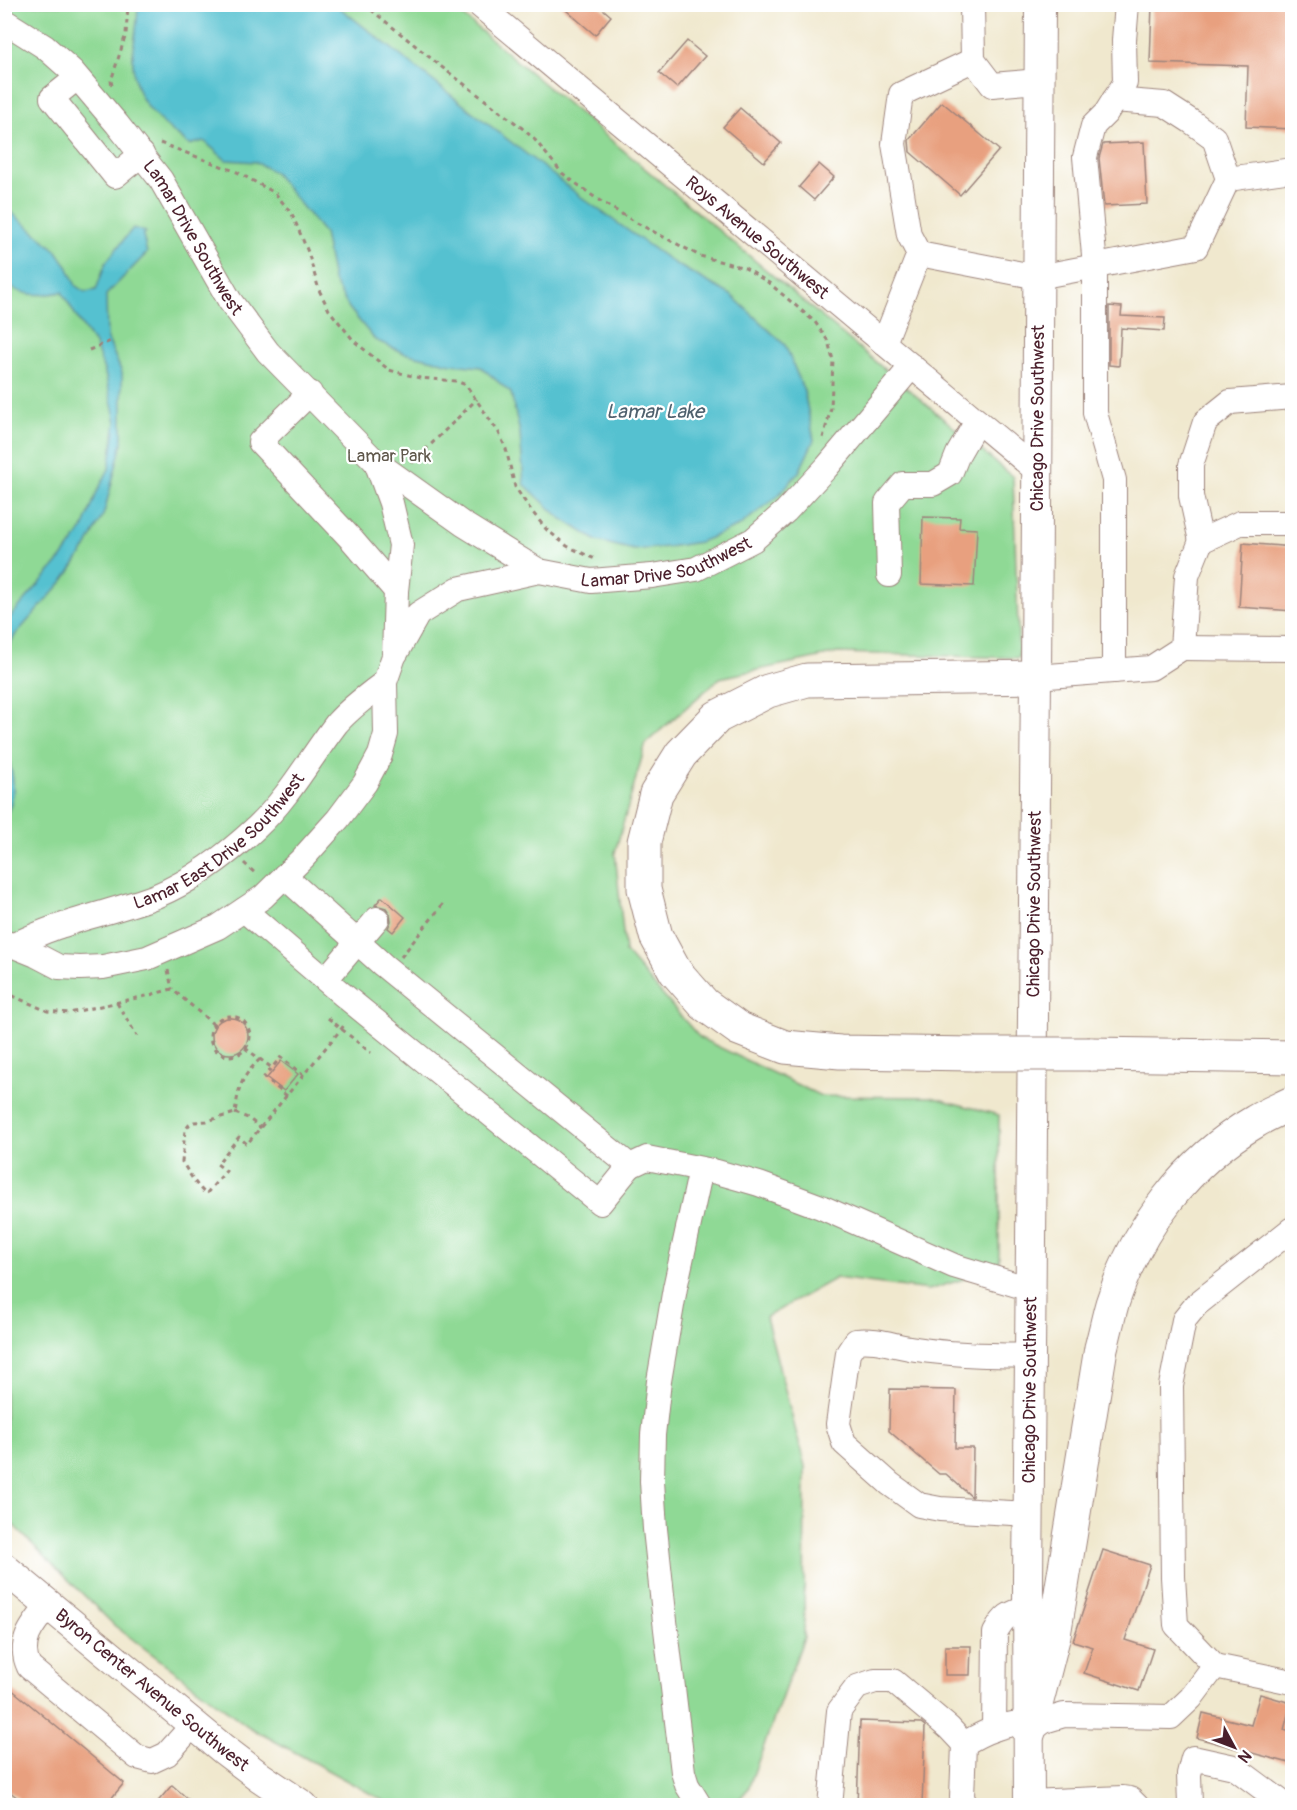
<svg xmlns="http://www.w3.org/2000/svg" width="1297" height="1810" font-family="Pangolin,sans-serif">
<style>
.green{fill:#8fd995;stroke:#6c7c60;stroke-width:1.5}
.water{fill:#55c1d0;stroke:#50707e;stroke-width:1.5}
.building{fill:#e8a07f}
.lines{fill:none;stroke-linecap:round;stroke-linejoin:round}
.minor-casing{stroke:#9d847c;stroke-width:26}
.major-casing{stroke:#9d847c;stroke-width:32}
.highway-casing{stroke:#9d847c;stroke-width:35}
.path{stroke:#9d847c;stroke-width:3;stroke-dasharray:4.5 4.5;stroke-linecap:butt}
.minor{stroke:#fff;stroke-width:24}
.major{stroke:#fff;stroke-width:30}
.highway{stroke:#fff;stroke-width:33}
.highway-bridge-casing{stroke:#9d847c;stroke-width:35;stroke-linecap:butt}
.highway-bridge{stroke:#fff;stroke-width:33}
.labels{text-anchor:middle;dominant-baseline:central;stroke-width:4.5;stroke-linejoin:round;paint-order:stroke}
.street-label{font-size:18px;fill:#4a1f2b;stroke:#fff}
.park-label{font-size:18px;fill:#5f574b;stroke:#fff}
.water-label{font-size:20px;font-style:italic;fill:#4e606d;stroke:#fff}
</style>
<rect width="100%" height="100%" fill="#fff"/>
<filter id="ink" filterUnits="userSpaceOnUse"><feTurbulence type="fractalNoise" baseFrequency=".0167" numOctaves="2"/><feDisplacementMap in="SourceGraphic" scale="12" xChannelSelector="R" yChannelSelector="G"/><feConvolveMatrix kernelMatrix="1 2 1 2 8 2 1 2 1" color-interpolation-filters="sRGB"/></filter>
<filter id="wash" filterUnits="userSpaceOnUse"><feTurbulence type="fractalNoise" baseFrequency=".008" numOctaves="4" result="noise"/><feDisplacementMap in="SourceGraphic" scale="24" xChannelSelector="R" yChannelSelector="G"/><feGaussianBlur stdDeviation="1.35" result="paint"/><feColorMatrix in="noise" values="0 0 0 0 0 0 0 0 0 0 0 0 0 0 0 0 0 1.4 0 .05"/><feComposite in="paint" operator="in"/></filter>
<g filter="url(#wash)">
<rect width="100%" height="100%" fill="#f0e8ce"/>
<polygon class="green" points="5,5 450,5 1013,477 1019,658 838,653 720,678 646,743 615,852 625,952 700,1038 821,1096 931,1097 999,1115 999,1268 929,1290 836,1278 766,1317 805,1466 804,1637 748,1789 734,1805 391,1805 249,1727 115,1626 5,1517"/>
<g class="water">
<path d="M 138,5 L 336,5 L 585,200 L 674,263 L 731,295 L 785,345 L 804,391 L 814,440 L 799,472 L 777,497 L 739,526 L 700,542 L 668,547 L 634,550 L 597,541 L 559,517 L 524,484 L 520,433 L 511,393 L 481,367 L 451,364 L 404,353 L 375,340 L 349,308 L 333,280 L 324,233 L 274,172 L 256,162 L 226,160 L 204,141 L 189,145 C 157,118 131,102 133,55 C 134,38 138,22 138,5 Z"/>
<path d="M 5,212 L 12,213 L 57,251 L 67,266 L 76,286 L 85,292 L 96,290 L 106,262 L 133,228 L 146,232 L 143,235 L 147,253 L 106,295 L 107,337 L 122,373 L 122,443 L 104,513 L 87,546 L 65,579 L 16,634 L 5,651 L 5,623 L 61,559 L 83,529 L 97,492 L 109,469 L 116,422 L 105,373 L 95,344 L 82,326 L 62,292 C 41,296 22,297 5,283 Z"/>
<path d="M 5,748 C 13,772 19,794 5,817 Z"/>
</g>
<g id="blocks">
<g class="building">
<polygon points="559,4 597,4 611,16 595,35"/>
<polygon points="1152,4 1293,4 1293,129 1246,127 1248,66 1150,63"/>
<polygon points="687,41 705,56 677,88 659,73"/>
<polygon points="942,102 999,150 960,195 910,152 909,140"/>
<polygon points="740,108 781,143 764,162 723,127"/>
<polygon points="1144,142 1147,204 1104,206 1099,158 1103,144"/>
<polygon points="819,164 834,177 814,200 799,187"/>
<polygon points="1109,306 1122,307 1121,316 1165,318 1164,331 1121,328 1119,366 1109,365"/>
<polygon points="923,517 960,518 959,528 977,529 974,586 921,584"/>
<polygon points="1243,543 1293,547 1293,611 1239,607"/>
<polygon points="382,897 405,917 393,932 388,928 391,921 390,914 386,908 375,905"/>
<circle cx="230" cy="1036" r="18"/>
<polygon points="281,1061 298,1074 284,1091 267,1078"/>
<polygon points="890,1389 956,1390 955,1448 973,1448 972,1497 946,1474 939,1474 889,1431"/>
<polygon points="1103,1550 1150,1565 1125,1640 1153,1649 1139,1691 1084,1673 1093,1647 1073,1641"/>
<polygon points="945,1646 971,1646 970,1675 945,1675"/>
<polygon points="4,1683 124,1783 105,1806 13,1806 19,1799 4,1787"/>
<polygon points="1260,1694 1291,1703 1284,1730 1293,1733 1293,1764 1197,1738 1203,1713 1251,1725"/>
<polygon points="860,1721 921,1723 925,1726 922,1806 857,1806"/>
<polygon points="172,1785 196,1806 154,1806"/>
</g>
</g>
</g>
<g filter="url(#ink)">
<use href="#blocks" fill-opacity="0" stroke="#9d847c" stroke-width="1.5"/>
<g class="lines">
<g class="minor-casing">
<g id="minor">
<path id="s1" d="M 478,4 L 1037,471"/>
<polyline points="972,4 973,60 992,85 1039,81"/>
<path id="s2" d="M 4,21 L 45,47 L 72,71 L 117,124 L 161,180 L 230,301 L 268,352 L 376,462 L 391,503 L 401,545 L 396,591 L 394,656 L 385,682 L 386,734 L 380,755 L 365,783 L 338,819 L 303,858 L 263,897 L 218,927 L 147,958 L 103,967 L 80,968 L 59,967 L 36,955 L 4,942"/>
<polyline points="77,78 52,98 115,176 142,154"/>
<polyline points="1114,100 1164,104 1192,122 1214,138 1228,179"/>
<polyline points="919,254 1038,277 1196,247 1228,179 1292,170"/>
<polyline points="884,343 919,254 909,235 894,144 901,94 973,60"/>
<polyline points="310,393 260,442 352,540 396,591"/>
<path id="s3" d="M 376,462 L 463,524 L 539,571 L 591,581 L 652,576 L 696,569 L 753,540 L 786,511 L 826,468 L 912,366"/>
<polyline points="1201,541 1191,496 1191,465 1205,422 1230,402 1292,397"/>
<polyline points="889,575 887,503 903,484 933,484 950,474 958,454 977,421"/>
<polyline points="1182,648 1292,649"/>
<polyline points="396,653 418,614 458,589 539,571"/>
<polyline points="1114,671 1114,480 1095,413 1095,266 1085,157 1093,126 1106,113 1125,83 1124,40 1127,4"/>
<polyline points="1036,677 1151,668 1182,648 1187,576 1201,541 1240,523 1292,523"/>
<polyline points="244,910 342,994 600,1203 630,1166 383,965 284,876"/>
<path id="s4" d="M 14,945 C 29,938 44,931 60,926 C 92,915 124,908 156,896 C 194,880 227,855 257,827 C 289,797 310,758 337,723 C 351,707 369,694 385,682"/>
<polyline points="326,979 377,919"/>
<polyline points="630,1166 647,1158 717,1172 759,1184 821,1207 954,1266 1030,1289"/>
<path d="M 1029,1514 L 940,1509 L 919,1505 L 890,1484 L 844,1443 L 838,1424 L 848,1353 L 856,1341 C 877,1338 896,1347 916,1349 C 954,1355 992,1355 1030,1356"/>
<path d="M 49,1605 C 33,1624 17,1642 29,1667 L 137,1757 L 152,1761 L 167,1754 L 193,1725"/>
<polyline points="1215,1666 1292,1682"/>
<path d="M 994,1729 L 995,1633 C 1004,1616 1009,1613 1028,1608"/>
<polyline points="1029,1732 1044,1721 1064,1715 1171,1717 1191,1698 1215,1666 1176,1625 1173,1577 1171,1386 1184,1320 1197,1304 1292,1229"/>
<polyline points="964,1744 962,1797 966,1806"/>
<polyline points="1029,1802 1123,1798 1130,1799 1137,1806"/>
<polyline points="700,1806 687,1785 683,1772 663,1604 655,1529 652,1481 653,1435 659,1381 675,1288 701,1169"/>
<path d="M 830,1806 L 839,1711 L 857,1687 L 875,1681 L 893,1681 L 949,1728 L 964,1744 C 986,1730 1003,1725 1029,1721"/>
<polyline points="1190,1806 1189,1774 1193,1758 1234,1767 1284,1804 1289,1806"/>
</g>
</g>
<g class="major-casing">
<g id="major">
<path id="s5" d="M 4,1568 L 223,1749 L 260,1777 L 303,1806"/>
<path id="s6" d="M 1029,1806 L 1028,1581 L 1036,677 L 1040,4"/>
</g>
</g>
<g class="highway-casing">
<g id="highway">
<polyline points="974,1054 840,1052 785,1047 739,1029 704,1004 675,971 656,936 644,889 644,842 656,794 681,754 717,717 768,691 807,680 1036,677"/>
<polyline points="1090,1054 1292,1057"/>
<path d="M 1029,1732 L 1054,1635 L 1101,1348 C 1105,1333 1108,1318 1112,1304 C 1136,1229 1187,1161 1256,1121 C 1267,1114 1280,1109 1292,1103"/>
</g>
</g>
<g class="path">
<polyline points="364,4 443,68 522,128 535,140 562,173 597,199 635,222 700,256 745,268 769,283 815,322 828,341 833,360 831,408 823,438"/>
<polyline points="112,85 111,81 126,34 128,4"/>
<polyline points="160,143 237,172 275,193 292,214 308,252 319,290 329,310 354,341 389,370 420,378 456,381 466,385 499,433 506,449 515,487 530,509 546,529 567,546 597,560"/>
<polyline points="89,350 113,340"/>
<polyline points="412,463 477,399"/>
<polyline points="244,863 257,875"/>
<polyline points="401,957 443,904"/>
<polyline points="168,970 172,989"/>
<polyline points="4,992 47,1011 69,1013 146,996 172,989 213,1024"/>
<polyline points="117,1003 137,1036"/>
<circle cx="230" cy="1036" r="20"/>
<polyline points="328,1018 371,1053"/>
<polyline points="245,1048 272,1068"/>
<path d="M 260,1059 C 240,1079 239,1086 235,1113 L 207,1121 L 194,1122 L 189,1125 L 185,1130 L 182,1162 C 190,1174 196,1186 206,1194 L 226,1171 L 217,1164 L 239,1137 L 247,1144 L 346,1023"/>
<polyline points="287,1096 264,1077 281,1057 304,1076"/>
<polyline points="235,1113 248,1118 261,1128"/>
</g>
<use href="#minor" class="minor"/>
<use href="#major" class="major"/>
<use href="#highway" class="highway"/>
<g class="highway-bridge-casing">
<polyline id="highway-bridge" points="974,1054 1090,1054"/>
</g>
<use href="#highway-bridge" class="highway-bridge"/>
</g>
</g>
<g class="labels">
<g class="street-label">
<text stroke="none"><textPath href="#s2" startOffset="291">Lamar Drive Southwest</textPath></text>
<text stroke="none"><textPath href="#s1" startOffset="364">Roys Avenue Southwest</textPath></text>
<text stroke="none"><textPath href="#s6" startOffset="1388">Chicago Drive Southwest</textPath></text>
<text stroke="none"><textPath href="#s3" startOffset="327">Lamar Drive Southwest</textPath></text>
<text stroke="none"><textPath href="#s4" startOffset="234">Lamar East Drive Southwest</textPath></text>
<text stroke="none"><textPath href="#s6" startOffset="902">Chicago Drive Southwest</textPath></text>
<text stroke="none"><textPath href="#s6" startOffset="416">Chicago Drive Southwest</textPath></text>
<text stroke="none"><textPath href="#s5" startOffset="192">Byron Center Avenue Southwest</textPath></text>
</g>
<g class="park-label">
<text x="389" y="456">Lamar Park</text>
</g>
<g class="water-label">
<text x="655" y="411">Lamar Lake</text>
</g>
</g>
<rect width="1297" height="1810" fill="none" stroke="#fff" stroke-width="24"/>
<g transform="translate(1234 1747) rotate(131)" stroke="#ffffff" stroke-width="4.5" paint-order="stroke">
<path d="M0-4.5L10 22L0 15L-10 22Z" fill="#4a1f2b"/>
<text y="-9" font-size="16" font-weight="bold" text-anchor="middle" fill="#4a1f2b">N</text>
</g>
</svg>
